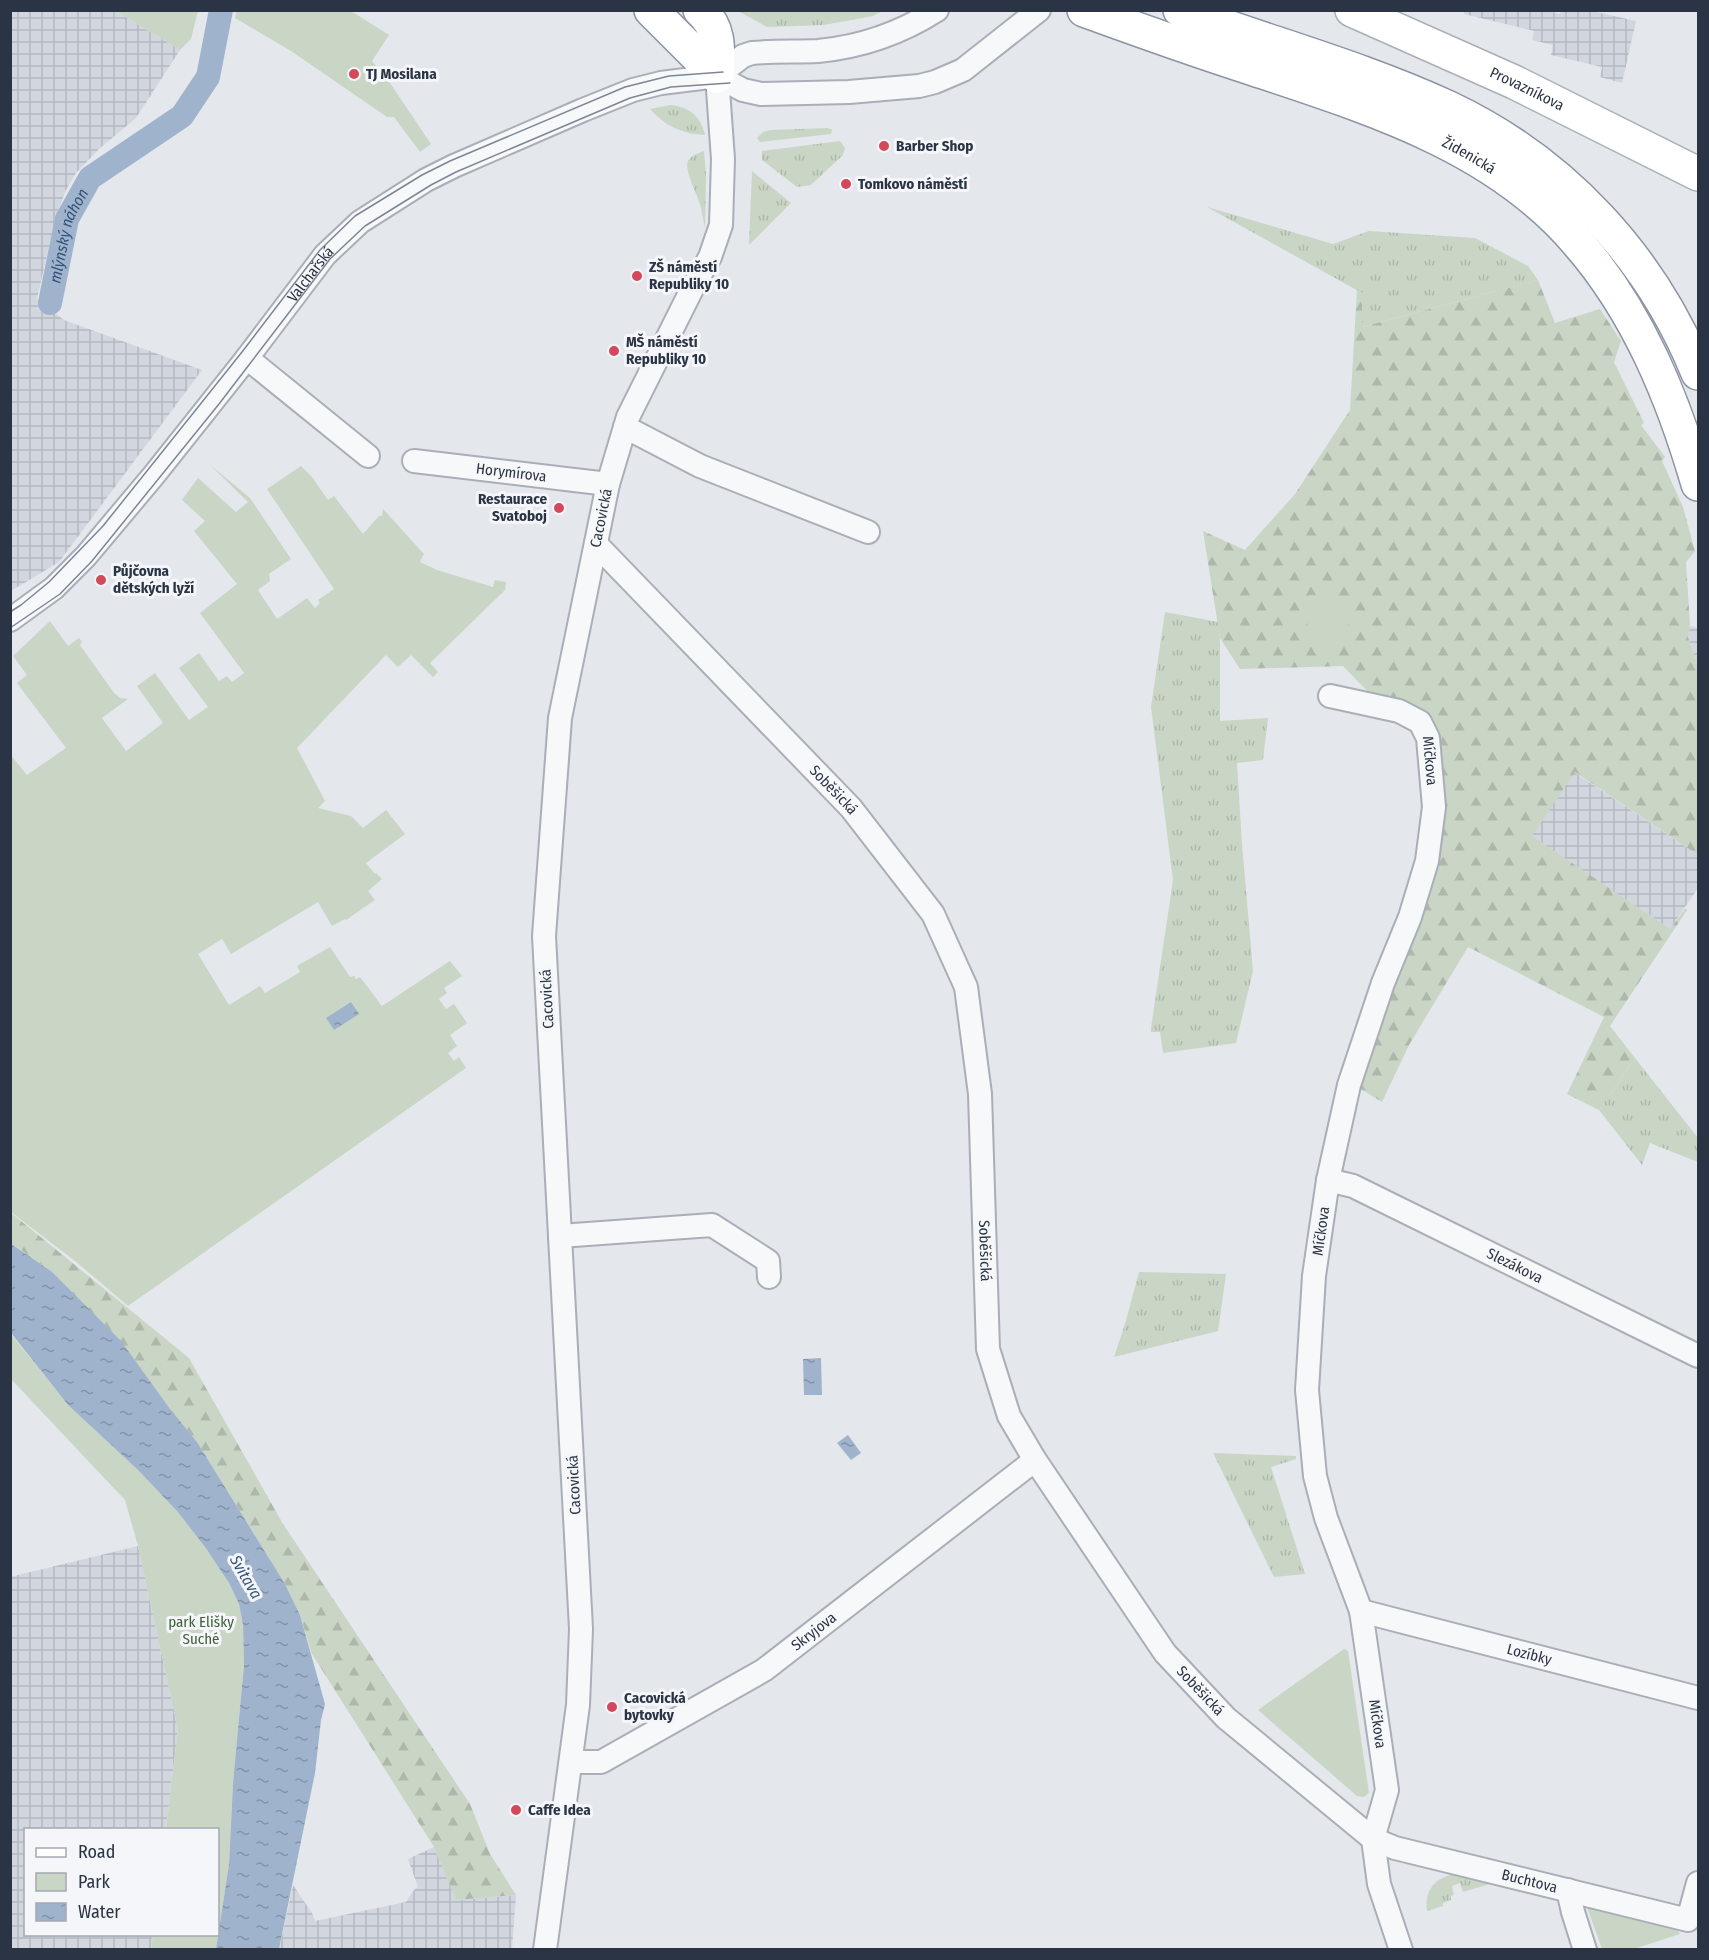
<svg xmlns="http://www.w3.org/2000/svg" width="1709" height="1960" font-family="'Fira Sans Condensed',sans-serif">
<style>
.industrial{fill:url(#industrial-grid)}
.grass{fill:url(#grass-tufts)}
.forest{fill:url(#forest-firs)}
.green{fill:#c9d6c5}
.water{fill:url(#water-ripples)}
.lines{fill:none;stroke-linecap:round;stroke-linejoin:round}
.canal{stroke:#9fb4cc;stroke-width:24}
.street-casing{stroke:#a9aeb7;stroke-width:26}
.secondary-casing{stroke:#a9aeb7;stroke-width:36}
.highway-casing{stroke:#8b94a3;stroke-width:36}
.street{stroke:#f7f8fa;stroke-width:22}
.secondary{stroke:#fff;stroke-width:33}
.highway{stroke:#fff;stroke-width:33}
.tram{stroke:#7d8696;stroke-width:1.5}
.poi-dot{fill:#d1495b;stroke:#f4f6f9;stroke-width:2}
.labels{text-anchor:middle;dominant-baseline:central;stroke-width:6;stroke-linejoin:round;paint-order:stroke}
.poi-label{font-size:15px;font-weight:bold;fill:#2b3445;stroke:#f4f6f9;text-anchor:start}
.street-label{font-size:15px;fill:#2b3445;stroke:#f4f6f9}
.park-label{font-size:15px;fill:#3f6138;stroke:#f4f6f9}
.water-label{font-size:16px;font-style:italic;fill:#34527a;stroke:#f4f6f9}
</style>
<defs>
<pattern id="industrial-grid" width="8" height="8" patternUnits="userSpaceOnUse" patternTransform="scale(1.5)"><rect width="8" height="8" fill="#d2d6de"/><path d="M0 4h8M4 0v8" fill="none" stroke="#b4b8c0"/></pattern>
<pattern id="grass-tufts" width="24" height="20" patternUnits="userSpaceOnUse" patternTransform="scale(1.5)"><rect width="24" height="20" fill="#c9d6c5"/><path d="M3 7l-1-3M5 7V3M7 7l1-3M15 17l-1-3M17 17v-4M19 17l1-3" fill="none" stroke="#adb8ab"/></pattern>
<pattern id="forest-firs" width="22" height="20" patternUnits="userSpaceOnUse" patternTransform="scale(1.5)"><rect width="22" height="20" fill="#c9d6c5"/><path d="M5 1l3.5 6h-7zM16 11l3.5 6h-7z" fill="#adb8ab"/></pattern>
<pattern id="water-ripples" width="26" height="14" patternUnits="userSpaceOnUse" patternTransform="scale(1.5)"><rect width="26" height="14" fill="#9fb4cc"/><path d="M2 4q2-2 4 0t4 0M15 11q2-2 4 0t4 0" fill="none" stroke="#8293a7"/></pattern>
</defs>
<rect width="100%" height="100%" fill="#e4e7ec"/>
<g class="industrial">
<polygon points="10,11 116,11 180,50 136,118 99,149 76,173 66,190 56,216 37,299 64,320 202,370 59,562 11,591"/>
<polygon points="1464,11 1546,10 1560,14 1561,11 1592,11 1636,21 1622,83 1600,77 1602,67 1551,55 1553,45 1532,40 1534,31 1464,14"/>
<polygon points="1690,626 1698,628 1698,666 1688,637"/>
<polygon points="1574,772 1698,855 1698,888 1670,929 1531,836"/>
<polygon points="138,1546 178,1729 166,1829 26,1830 26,1934 153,1935 151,1949 11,1949 10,1577"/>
<polygon points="434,1847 456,1900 516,1895 512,1949 279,1950 293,1885 312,1913 315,1921 406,1902 414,1890 418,1887 408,1859"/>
</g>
<g class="grass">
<polygon points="738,11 883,11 873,16 824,25 767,27"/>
<path d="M 671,105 C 690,107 701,117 705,135 C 682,134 665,126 650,109 Z"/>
<polygon points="828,128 832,130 831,134 760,142 757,138 763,132 770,130"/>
<polygon points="840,141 845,148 843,155 811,185 797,187 762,160 762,151"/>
<path d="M 704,151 L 706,174 L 705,228 C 703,220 702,211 700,204 C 697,194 684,170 688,161 C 691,155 699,153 704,151 Z"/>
<polygon points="752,171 791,203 749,245"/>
<polygon points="1207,207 1333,244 1369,231 1475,238 1528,266 1538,280 1362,327 1362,293"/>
<polygon points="1165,612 1218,622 1220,638 1220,721 1268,718 1263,760 1237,763 1242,844 1253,971 1236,1043 1163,1053 1160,1032 1151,1032 1151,1028 1173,880 1151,707"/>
<polygon points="1635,1058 1698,1138 1698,1162 1650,1143 1642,1165 1599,1110"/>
<polygon points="1139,1272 1226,1274 1218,1331 1114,1357 1125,1324"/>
<polygon points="1213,1453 1296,1456 1296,1459 1271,1467 1305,1574 1274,1577"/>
<path d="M 1457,1874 L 1493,1883 L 1463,1892 L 1460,1883 L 1452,1886 L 1454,1895 L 1451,1896 L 1451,1900 L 1443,1903 L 1443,1906 L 1427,1911 C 1424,1890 1436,1876 1457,1874 Z"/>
</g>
<g class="forest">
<polygon points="1538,280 1555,323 1600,309 1621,341 1614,362 1644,423 1641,425 1665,457 1662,461 1683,507 1695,551 1686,562 1690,625 1688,637 1698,666 1698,855 1575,772 1532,836 1670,929 1685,909 1687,910 1610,1026 1635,1058 1599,1110 1567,1094 1604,1017 1468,947 1409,1045 1382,1102 1356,1086 1417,918 1434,736 1375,699 1343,666 1240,669 1220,638 1203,531 1245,550 1295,494 1350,410 1357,290 1362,293 1362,327"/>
<polygon points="10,1212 189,1358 283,1524 470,1804 490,1854 516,1895 456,1900 434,1847 312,1654 300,1615 285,1584 197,1442 51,1271 11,1243"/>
</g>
<g class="green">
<polygon points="237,10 351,11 389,35 372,61 392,86 431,144 420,152 394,117 387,117 291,51 235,18"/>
<polygon points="116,11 198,11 191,39 180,50"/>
<polygon points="209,464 250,498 291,559 269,574 270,581 258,590 277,619 307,598 315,608 320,603 318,600 334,589 267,489 301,466 312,477 328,500 334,496 363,534 379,516 382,516 383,509 424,554 420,562 437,570 493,587 495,580 506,582 505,590 430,663 438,672 433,677 411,655 398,667 386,655 297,748 325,801 318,808 351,816 363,828 386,810 405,834 366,863 375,874 376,873 382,879 368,891 375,900 346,920 345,919 332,926 318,902 231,954 222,939 198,954 229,1005 260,986 265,993 300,972 297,966 330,947 350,977 354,976 356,979 360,977 382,1006 450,961 462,976 444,988 447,993 439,999 446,1009 454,1004 467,1023 450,1035 457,1046 448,1053 454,1061 459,1057 466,1068 128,1306 75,1261 11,1212 10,754 27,775 66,748 17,683 27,675 13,656 50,621 68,646 79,638 82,642 80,645 114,693 120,698 128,699 102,718 126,751 163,723 137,686 155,673 189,720 208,707 179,668 199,653 219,681 227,676 232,682 244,673 200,613 237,584 194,531 205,521 182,500 198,478 236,512 248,502"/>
<polygon points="1309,595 1350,598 1347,646 1306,644"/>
<polygon points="10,1333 68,1405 138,1470 177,1511 205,1547 229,1583 239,1604 243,1625 244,1665 233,1783 229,1864 216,1949 151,1949 153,1935 218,1934 218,1830 166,1829 178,1729 138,1546 125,1500 11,1379"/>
<polygon points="1344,1649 1348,1651 1369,1793 1364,1797 1357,1796 1258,1710"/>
<polygon points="1586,1904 1675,1925 1680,1934 1634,1949 1602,1949"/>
</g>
<g class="water">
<polygon points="351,1002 359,1014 334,1030 326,1018"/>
<polygon points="10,1243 51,1271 121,1341 170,1409 197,1442 285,1584 300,1615 325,1704 321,1720 315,1773 279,1949 216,1949 229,1864 233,1783 244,1665 243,1625 239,1604 229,1583 205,1547 177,1511 138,1470 68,1405 11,1333"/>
<polygon points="821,1358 822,1395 804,1395 803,1359"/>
<polygon points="848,1435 861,1453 851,1460 837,1443"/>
</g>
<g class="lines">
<path class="canal" id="s1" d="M 50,303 L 67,219 L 90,178 L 182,116 L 208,77 L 221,10"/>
<g class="street-casing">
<g id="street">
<polyline points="717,76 743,90 761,94 849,92 919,86 935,82 963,70 1039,10"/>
<path d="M 717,76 L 743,56 L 752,53 C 774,51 796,52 818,51 C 860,47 901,33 937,10"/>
<polyline points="247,358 368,456"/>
<polyline points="625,427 700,466 868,532"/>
<path id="s2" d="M 414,461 L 608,484"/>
<path id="s3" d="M 596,544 L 851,808 L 933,914 L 966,987 L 980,1094 L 988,1349 L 1009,1416 L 1035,1460 L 1165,1653 L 1226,1718 L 1373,1839 L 1395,1848 L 1688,1920 L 1698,1883"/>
<path id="s4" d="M 10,620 L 54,588 L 86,556 L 154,475 L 247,358 L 325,255 L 360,222 L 426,180 L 454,166 L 583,110 L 633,90 L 661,83 L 717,76"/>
<path id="s5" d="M 1330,696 L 1399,711 L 1420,722 L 1428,738 L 1434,807 L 1427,861 L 1410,917 L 1383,983 L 1349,1085 L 1328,1180 L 1314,1276 L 1307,1390 L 1315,1476 L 1326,1518 L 1361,1611 L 1387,1790 L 1373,1839 L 1379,1884 L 1401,1950"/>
<path id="s6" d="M 1328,1180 L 1353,1186 L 1698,1356"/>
<polyline points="560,1236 712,1225 768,1261 769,1277"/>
<path id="s7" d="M 1361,1611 L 1698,1698"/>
<path id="s8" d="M 571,1762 L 601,1762 L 764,1670 L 1035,1460"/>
<polyline points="1568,1890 1573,1912 1585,1950"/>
<path id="s9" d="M 545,1950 L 578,1705 L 581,1629 L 544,936 L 560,718 L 608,484 L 628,417 L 692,289 L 710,257 L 721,225 L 723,159 L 717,76"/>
</g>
</g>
<g class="secondary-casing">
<g id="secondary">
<path id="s10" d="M 1352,10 L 1514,82 L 1698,174"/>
</g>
</g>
<g class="highway-casing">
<g id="highway">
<polyline points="651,10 717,76"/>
<path d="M 700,10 C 721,28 718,51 717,76"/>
<path id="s11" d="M 1084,10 C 1139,30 1195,50 1251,68 C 1368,107 1495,145 1578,243 C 1638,312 1673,398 1698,484"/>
<path d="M 1180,10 C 1269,43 1363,68 1449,108 C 1563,162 1651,257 1698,373"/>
</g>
</g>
<use href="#street" class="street"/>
<use href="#secondary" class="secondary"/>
<use href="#highway" class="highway"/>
<g class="tram">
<polyline points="10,612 21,605 49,582 103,526 242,352 320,250 355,216 422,175 450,161 625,87 669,76 723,72"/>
<polyline points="10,628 60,594 92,561 219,404 330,259 365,226 431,185 456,172 630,98 671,87 730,83"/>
</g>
</g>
<g class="poi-dot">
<circle cx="354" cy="74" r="6"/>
<circle cx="884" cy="146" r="6"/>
<circle cx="846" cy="184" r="6"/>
<circle cx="637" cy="276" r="6"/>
<circle cx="614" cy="351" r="6"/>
<circle cx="559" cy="508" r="6"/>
<circle cx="101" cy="580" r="6"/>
<circle cx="612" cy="1707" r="6"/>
<circle cx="516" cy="1810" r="6"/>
</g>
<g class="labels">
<g class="poi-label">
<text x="366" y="74">TJ Mosilana</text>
<text x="896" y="146">Barber Shop</text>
<text x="858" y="184">Tomkovo náměstí</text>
<text x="649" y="267">ZŠ náměstí<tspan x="649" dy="17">Republiky 10</tspan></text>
<text x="626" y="342">MŠ náměstí<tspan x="626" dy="17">Republiky 10</tspan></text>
<text x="547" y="499" text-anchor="end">Restaurace<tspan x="547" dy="17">Svatoboj</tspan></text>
<text x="113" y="571">Půjčovna<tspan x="113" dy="17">dětských lyží</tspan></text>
<text x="624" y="1698">Cacovická<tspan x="624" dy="17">bytovky</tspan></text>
<text x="528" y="1810">Caffe Idea</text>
</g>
<g class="street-label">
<text stroke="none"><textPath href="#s10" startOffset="192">Provazníkova</textPath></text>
<text stroke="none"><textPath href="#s11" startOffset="412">Židenická</textPath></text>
<text stroke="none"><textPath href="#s4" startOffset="460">Valchařská</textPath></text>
<text stroke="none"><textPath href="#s2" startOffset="98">Horymírova</textPath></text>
<text stroke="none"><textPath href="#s9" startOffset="1440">Cacovická</textPath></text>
<text stroke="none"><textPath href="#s5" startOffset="135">Míčkova</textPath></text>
<text stroke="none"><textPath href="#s3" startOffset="342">Soběšická</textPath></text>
<text transform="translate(547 999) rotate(-93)">Cacovická</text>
<text transform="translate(1321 1231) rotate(-82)">Míčkova</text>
<text stroke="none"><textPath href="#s3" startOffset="846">Soběšická</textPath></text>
<text stroke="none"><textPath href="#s6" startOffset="206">Slezákova</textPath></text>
<text transform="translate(574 1485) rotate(-93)">Cacovická</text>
<text stroke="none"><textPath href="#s8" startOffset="280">Skryjova</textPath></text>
<text stroke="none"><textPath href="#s7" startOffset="174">Lozíbky</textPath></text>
<text stroke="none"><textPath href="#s3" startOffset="1350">Soběšická</textPath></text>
<text stroke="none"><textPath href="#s5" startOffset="1125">Míčkova</textPath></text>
<text stroke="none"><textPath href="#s3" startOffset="1740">Buchtova</textPath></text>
</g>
<g class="park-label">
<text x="201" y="1622">park Elišky<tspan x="201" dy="17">Suché</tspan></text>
</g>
<g class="water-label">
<text stroke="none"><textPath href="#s1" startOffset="70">mlýnský náhon</textPath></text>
<text transform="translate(246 1577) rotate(60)">Svitava</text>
</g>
</g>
<rect width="1709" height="1960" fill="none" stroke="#2b3445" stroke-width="24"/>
<rect x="24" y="1828" width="195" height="108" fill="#f4f6f9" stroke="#a4a8b1" stroke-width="1.5"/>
<rect x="36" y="1848" width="30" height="9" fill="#ffffff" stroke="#a4a8b1" stroke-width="1.5"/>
<text x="78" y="1858" font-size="18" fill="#2b3445">Road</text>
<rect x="36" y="1873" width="30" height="18" fill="#c9d6c5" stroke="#a4a8b1" stroke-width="1.5"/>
<text x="78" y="1888" font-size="18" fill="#2b3445">Park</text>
<rect x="36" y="1903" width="30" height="18" fill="url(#water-ripples)" stroke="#a4a8b1" stroke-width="1.5"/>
<text x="78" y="1918" font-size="18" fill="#2b3445">Water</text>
</svg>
